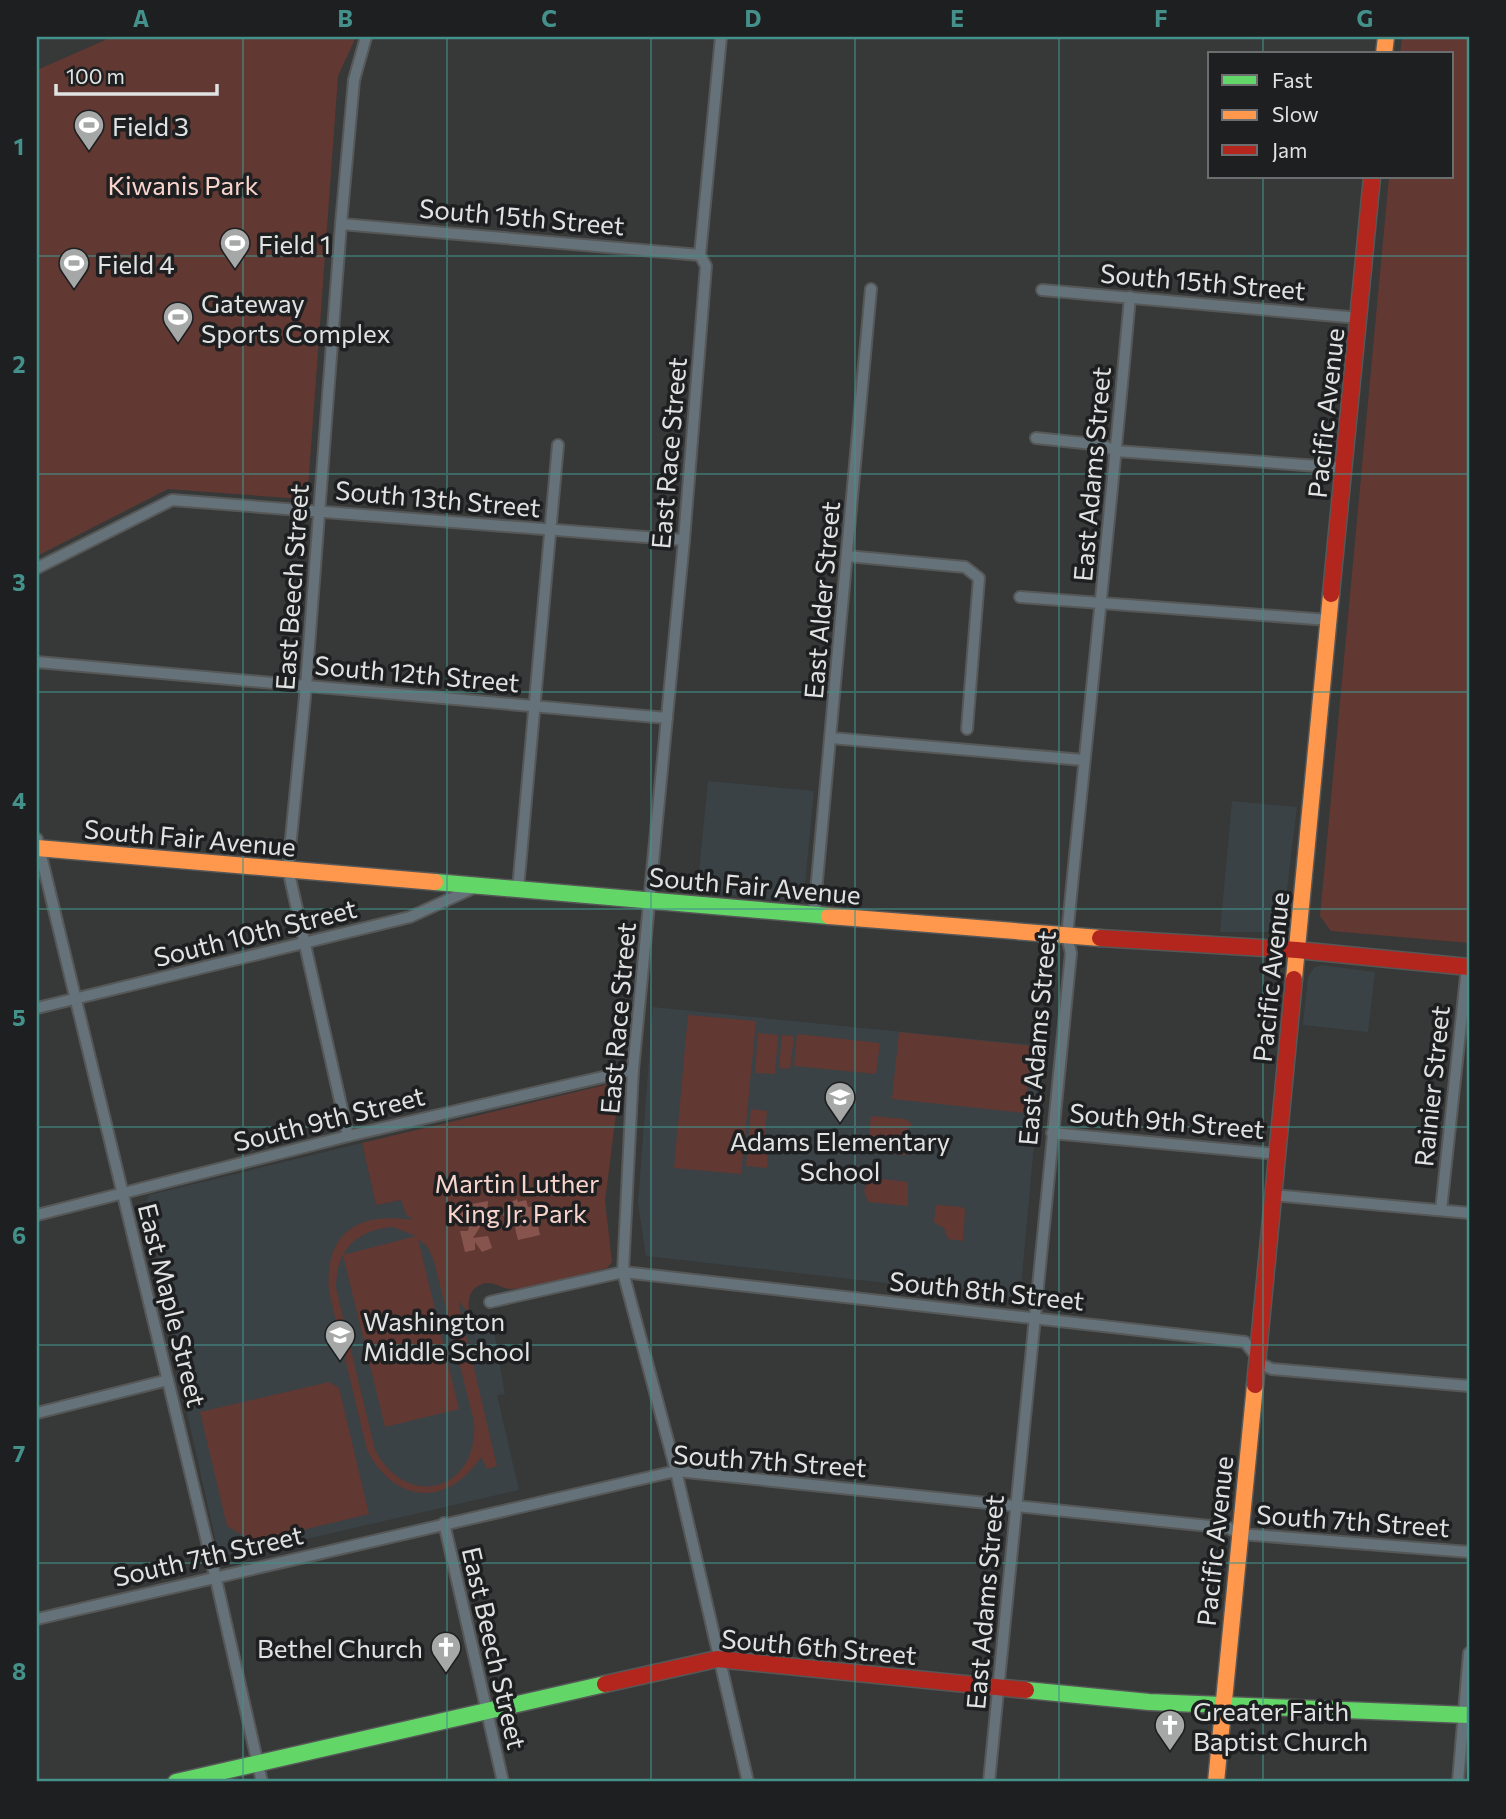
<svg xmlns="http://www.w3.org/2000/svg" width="1506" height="1819" font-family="Commissioner,sans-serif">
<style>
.built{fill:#3a4246}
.green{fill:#623832;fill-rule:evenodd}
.water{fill:#87544d}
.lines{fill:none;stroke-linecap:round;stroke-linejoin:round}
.street-casing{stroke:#565757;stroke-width:14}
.fast-casing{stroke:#565757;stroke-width:19}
.slow-casing{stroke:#565757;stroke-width:19}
.jam-casing{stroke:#565757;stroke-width:19}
.street{stroke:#657279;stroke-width:10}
.fast{stroke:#63d668;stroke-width:16}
.slow{stroke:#ff974d;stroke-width:16}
.jam{stroke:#b3261e;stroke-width:16}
.grid{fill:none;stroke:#44918b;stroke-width:2;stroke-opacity:0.55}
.labels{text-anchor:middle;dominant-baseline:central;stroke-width:7;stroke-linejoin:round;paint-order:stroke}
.poi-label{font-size:26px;fill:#e1e3e3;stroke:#1e1f20;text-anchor:start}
.park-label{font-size:26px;fill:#f9d4cd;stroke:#1e1f20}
.street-label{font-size:26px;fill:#e1e3e3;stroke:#1e1f20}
.neatline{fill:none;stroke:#44918b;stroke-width:2.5}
.grid-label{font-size:23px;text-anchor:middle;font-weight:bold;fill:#44918b}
</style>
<rect width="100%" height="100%" fill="#373838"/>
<g class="built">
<polygon points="708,781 814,791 804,893 791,901 697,891"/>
<polygon points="1232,801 1297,807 1283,921 1273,932 1220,932"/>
<polygon points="1321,965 1375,972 1368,1032 1303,1025 1308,977 1314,968"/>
<polygon points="653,1007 1043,1046 1020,1298 646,1256 638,1203"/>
<polygon points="362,1143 376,1205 401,1200 429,1231 457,1299 480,1326 494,1331 505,1394 497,1395 519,1490 232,1556 218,1551 183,1395 188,1393 150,1226 145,1224 143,1212 149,1195"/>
</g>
<g class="green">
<polygon points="112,37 356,37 338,76 308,489 302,499 168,489 37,556 37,70"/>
<polygon points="1402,37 1469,37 1469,943 1331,931 1320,916 1389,177 1452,177 1452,54 1400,54"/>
<polygon points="688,1015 756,1021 741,1174 674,1168"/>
<polygon points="899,1032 1032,1046 1025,1113 892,1099"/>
<polygon points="758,1033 778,1035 775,1074 755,1073"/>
<polygon points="797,1034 880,1043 876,1074 794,1066"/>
<polygon points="782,1035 794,1036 790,1069 779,1068"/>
<path d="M 609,1084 L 615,1088 L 618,1098 L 605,1201 L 612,1262 L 607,1268 C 578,1274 540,1288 511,1289 C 500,1289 492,1279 480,1285 C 468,1290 468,1302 469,1313 L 458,1301 L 497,1466 L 487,1469 L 481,1457 C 447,1508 395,1504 367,1450 L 329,1292 C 324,1231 359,1212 413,1220 L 406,1214 L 401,1200 L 376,1205 L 362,1143 ZM 393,1227 L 416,1236 L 343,1255 L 385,1427 L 459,1409 L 418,1239 L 427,1246 L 434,1261 L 474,1422 C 479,1491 407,1511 375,1450 L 336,1288 C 336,1250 356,1230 393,1227 Z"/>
<polygon points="751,1109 767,1111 764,1141 769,1142 767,1168 746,1166"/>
<polygon points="871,1116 905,1119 912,1124 907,1131 905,1155 867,1152"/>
<path d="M 872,1178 L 908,1182 L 908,1206 L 869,1202 C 863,1193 862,1185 872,1178 Z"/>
<polygon points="936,1205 962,1207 965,1210 963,1241 948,1239 944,1228 934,1222"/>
<polygon points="329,1382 339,1388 369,1514 253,1542 227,1526 200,1412"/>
</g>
<g class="water">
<polygon points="517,1199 518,1202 526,1200 528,1207 537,1206 540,1218 531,1222 532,1227 538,1226 540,1235 518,1240 513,1220 506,1220 503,1215 506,1205"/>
<polygon points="488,1201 487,1216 473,1238 488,1236 492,1248 482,1252 475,1242 475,1250 465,1252 460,1231 468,1231 469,1226 457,1217 472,1204"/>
</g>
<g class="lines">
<g class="street-casing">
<g id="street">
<polyline points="721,37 700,255 706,266 684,540 633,1070 623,1272 676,1471 748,1782"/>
<polyline points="341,224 700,255"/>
<polyline points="1042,290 1359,318"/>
<polyline points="1036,438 1102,445 1116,451 1345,468"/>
<polyline points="847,556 965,567 979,578 967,729"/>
<polyline points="37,568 172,500 684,540"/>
<polyline points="1020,597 1329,620"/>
<polyline points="37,662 667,718"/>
<polyline points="831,738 1083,760"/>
<polyline points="37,839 215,1575 262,1782"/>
<polyline points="518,889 558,445"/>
<polyline points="814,914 871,289"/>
<polyline points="37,1008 410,917 478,886"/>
<polyline points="1052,1133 1277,1154"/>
<polyline points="348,1136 288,869 306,686 341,224 354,80 366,37"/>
<polyline points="1273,1195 1469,1213"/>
<polyline points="1441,1210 1467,967"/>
<polyline points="37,1215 348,1136 633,1070"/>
<polyline points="490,1302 623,1272 1245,1342 1263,1365 1272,1369 1469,1386"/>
<polyline points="37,1413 168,1380"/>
<polyline points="444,1523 503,1782"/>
<polyline points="37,1619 676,1471 1229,1528 1240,1534 1469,1552"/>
<path d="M 989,1782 L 1071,953 L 1067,936 C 1088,723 1111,511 1130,297"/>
<polyline points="1458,1782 1469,1653"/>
</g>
</g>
<g class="fast-casing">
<g id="fast">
<polyline points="435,882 829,916"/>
<polyline points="1026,1690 1149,1702 1469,1715"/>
<polyline points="176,1782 605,1684"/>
</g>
</g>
<g class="slow-casing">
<g id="slow">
<polyline points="1384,54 1386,37"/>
<polyline points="37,848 435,882"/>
<polyline points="829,916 1100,938"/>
<polyline points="1294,979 1331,594"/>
<polyline points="1216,1782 1255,1385"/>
</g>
</g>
<g class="jam-casing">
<g id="jam">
<polyline points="1331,594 1372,177"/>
<polyline points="1100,938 1297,950 1469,967"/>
<polyline points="1255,1385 1294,979"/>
<polyline points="605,1684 717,1659 1026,1690"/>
</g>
</g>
<use href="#street" class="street"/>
<use href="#fast" class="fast"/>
<use href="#slow" class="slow"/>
<use href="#jam" class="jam"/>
</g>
<path class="grid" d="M 243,37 L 243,1782M 447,37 L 447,1782M 651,37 L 651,1782M 855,37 L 855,1782M 1059,37 L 1059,1782M 1263,37 L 1263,54M 1263,177 L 1263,1782M 37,256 L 1469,256M 37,474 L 1469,474M 37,692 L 1469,692M 37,909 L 1469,909M 37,1127 L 1469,1127M 37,1345 L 1469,1345M 37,1563 L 1469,1563"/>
<defs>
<g id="stadium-pin" transform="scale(1.575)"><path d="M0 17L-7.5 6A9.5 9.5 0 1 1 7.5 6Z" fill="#a6a7a7" stroke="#1e1f20"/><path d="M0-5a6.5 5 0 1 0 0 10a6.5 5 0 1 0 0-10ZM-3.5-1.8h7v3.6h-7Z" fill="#fff"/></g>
<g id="school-pin" transform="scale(1.575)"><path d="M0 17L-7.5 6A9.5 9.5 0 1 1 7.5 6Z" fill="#a6a7a7" stroke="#1e1f20"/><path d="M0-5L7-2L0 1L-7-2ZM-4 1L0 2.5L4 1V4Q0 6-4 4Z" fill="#fff"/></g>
<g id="church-pin" transform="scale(1.575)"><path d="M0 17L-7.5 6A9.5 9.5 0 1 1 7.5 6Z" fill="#a6a7a7" stroke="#1e1f20"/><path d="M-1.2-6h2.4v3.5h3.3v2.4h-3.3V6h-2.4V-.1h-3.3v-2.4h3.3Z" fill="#fff"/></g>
</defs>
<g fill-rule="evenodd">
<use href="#stadium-pin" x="89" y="125"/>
<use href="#stadium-pin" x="235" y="243"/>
<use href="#stadium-pin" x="74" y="263"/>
<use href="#stadium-pin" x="178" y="317"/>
<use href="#school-pin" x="840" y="1097"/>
<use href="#school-pin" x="340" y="1335"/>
<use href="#church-pin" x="446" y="1647"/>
<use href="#church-pin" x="1170" y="1725"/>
</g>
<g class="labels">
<g class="poi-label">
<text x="112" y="125">Field 3</text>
<text x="258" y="243">Field 1</text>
<text x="97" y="263">Field 4</text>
<text x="201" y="302">Gateway<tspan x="201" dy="30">Sports Complex</tspan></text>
<text x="840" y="1140" text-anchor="middle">Adams Elementary<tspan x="840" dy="30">School</tspan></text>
<text x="363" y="1320">Washington<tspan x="363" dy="30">Middle School</tspan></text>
<text x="423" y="1647" text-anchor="end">Bethel Church</text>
<text x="1193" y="1710">Greater Faith<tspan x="1193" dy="30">Baptist Church</tspan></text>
</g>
<g class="park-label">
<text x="183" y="184">Kiwanis Park</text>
<text x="517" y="1182">Martin Luther<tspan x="517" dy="30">King Jr. Park</tspan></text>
</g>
<g class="street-label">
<text transform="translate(522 216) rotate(5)">South 15th Street</text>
<text transform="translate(1203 281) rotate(5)">South 15th Street</text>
<text transform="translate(1325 413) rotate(-84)">Pacific Avenue</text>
<text transform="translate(668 453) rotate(-85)">East Race Street</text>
<text transform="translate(1091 474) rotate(-85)">East Adams Street</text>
<text transform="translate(438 498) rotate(5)">South 13th Street</text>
<text transform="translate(291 587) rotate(-86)">East Beech Street</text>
<text transform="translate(821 600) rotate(-85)">East Alder Street</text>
<text transform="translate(417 673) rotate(5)">South 12th Street</text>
<text transform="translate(190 837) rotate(5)">South Fair Avenue</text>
<text transform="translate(755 885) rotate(5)">South Fair Avenue</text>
<text transform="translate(255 932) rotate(-14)">South 10th Street</text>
<text transform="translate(1270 977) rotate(-84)">Pacific Avenue</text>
<text transform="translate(617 1018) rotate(-85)">East Race Street</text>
<text transform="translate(1036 1038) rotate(-85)">East Adams Street</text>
<text transform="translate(1431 1086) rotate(-84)">Rainier Street</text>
<text transform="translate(329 1118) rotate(-14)">South 9th Street</text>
<text transform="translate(1167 1120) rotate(5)">South 9th Street</text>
<text transform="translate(987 1290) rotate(6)">South 8th Street</text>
<text transform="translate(173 1305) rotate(76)">East Maple Street</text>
<text transform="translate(770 1460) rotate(4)">South 7th Street</text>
<text transform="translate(1353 1520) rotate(4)">South 7th Street</text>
<text transform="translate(1214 1541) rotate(-84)">Pacific Avenue</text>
<text transform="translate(208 1555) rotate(-13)">South 7th Street</text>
<text transform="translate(984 1602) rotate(-85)">East Adams Street</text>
<text transform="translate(819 1646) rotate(5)">South 6th Street</text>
<text transform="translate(495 1648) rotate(77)">East Beech Street</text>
</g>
</g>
<rect width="1506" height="1819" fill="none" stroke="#1e1f20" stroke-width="77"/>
<rect x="1208" y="52" width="245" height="126" fill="#1e1f20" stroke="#6c6d6e" stroke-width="2"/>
<rect x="1222" y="75" width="35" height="10" fill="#63d668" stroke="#6c6d6e" stroke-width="2"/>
<text x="1272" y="88" font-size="21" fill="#e1e3e3">Fast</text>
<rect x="1222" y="110" width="35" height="10" fill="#ff974d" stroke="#6c6d6e" stroke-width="2"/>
<text x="1272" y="122" font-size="21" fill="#e1e3e3">Slow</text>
<rect x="1222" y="145" width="35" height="10" fill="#b3261e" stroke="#6c6d6e" stroke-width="2"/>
<text x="1272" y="158" font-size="21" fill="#e1e3e3">Jam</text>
<path d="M56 84v10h161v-10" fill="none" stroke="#e1e3e3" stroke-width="3.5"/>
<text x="66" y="84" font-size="21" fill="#e1e3e3" stroke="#1e1f20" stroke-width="5" paint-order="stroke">100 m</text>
<rect x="38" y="38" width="1430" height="1742" class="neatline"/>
<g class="grid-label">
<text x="141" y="27">A</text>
<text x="345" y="27">B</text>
<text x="549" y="27">C</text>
<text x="753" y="27">D</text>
<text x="957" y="27">E</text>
<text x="1161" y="27">F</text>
<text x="1365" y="27">G</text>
<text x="19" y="155">1</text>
<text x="19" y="373">2</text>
<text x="19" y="591">3</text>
<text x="19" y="809">4</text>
<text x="19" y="1026">5</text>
<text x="19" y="1244">6</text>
<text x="19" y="1462">7</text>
<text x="19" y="1680">8</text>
</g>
</svg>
